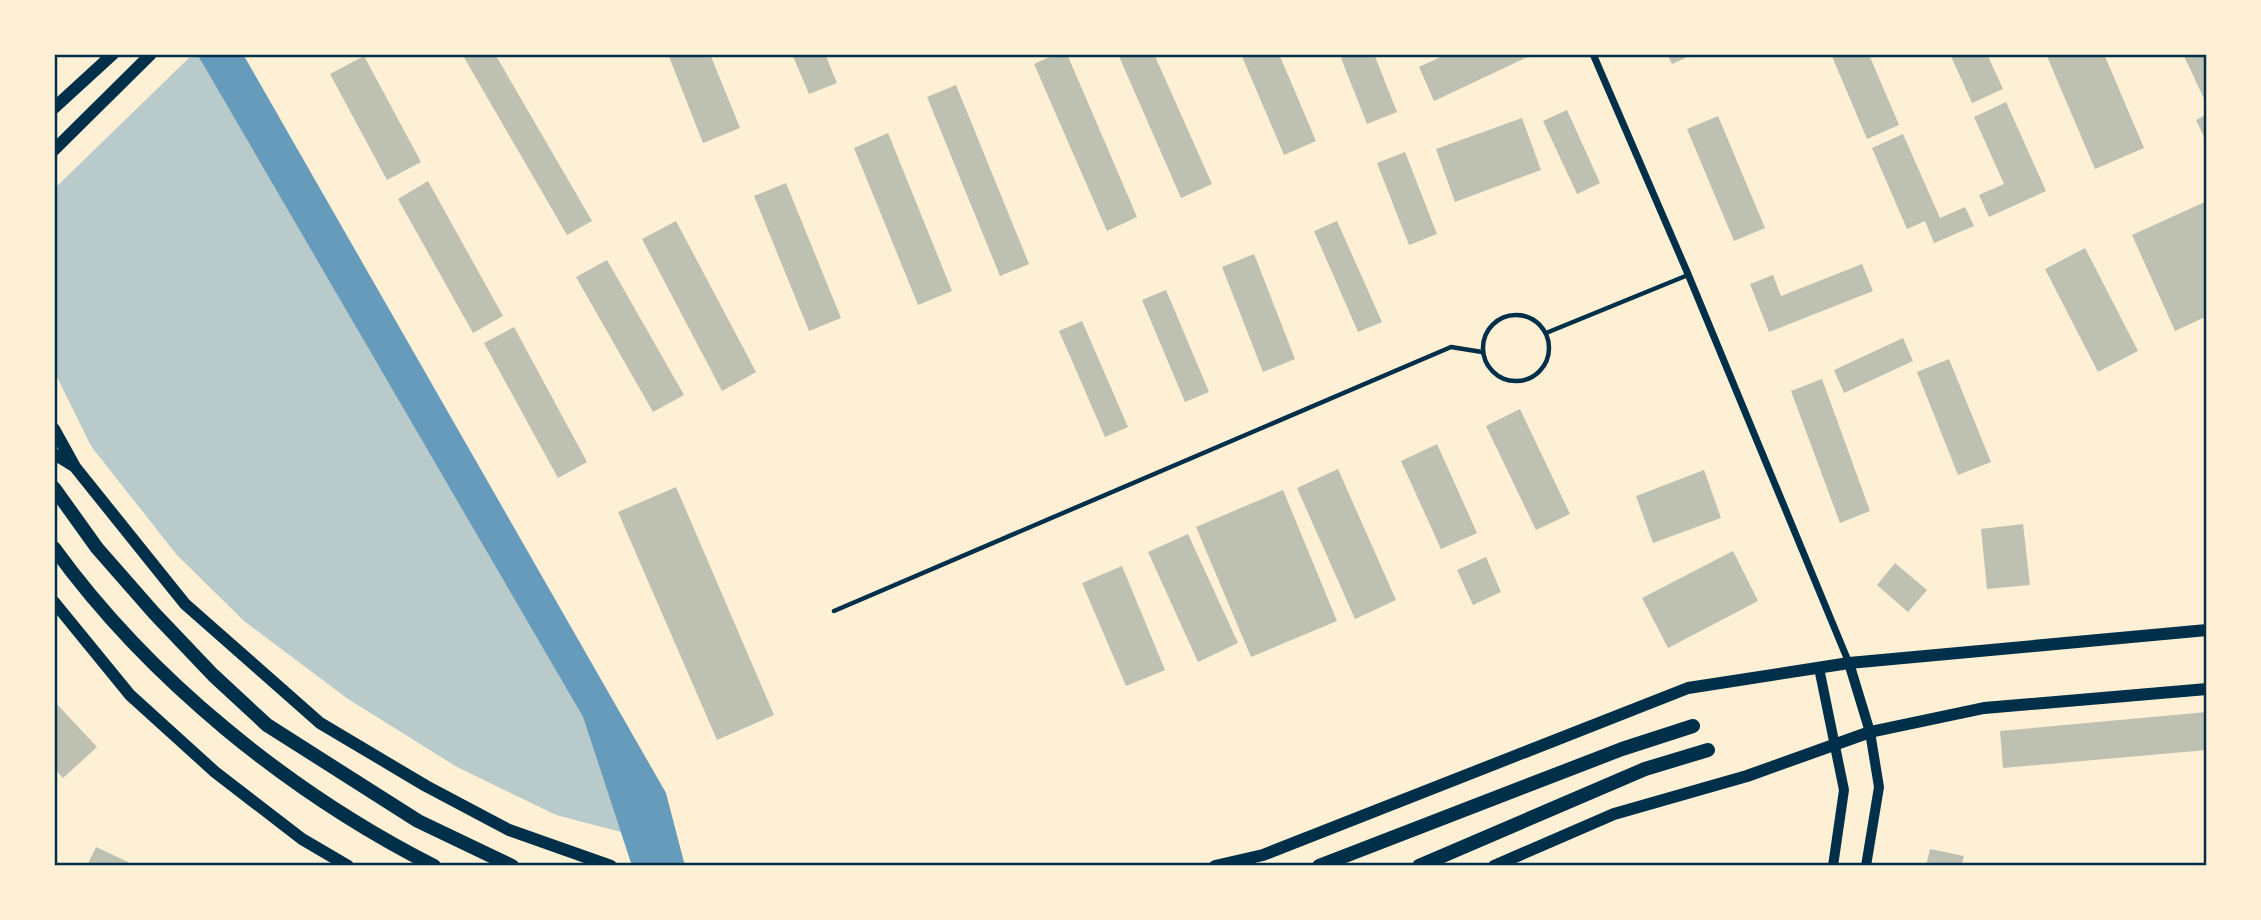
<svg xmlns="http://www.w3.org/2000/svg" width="2261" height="920" font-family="'DejaVu Sans',sans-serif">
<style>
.green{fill:#b9caca}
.water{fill:#669bbc}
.building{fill:#bec0b2}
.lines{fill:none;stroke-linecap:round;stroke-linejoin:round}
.service{stroke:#003049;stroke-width:4.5}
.minor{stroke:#003049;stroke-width:7}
.tertiary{stroke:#003049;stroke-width:10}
.secondary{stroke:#003049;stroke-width:12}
.trunk{stroke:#003049;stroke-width:14}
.neatline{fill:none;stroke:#003049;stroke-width:2.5}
</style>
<rect width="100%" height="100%" fill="#fdf0d5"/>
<polygon class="green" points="193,54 197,54 583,717 621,832 556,815 457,767 348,699 244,621 176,554 91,446 54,371 54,189"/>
<polygon class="water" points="197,54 243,54 666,793 685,866 632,866 583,717"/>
<g class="building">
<polygon points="462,54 495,54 592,221 567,235"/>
<polygon points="668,54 710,54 740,128 703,143"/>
<polygon points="792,54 825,54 837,83 809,94"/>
<polygon points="1056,54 1067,54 1137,217 1107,231 1034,64"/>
<polygon points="1118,54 1154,54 1212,184 1181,198"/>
<polygon points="1241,54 1279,54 1316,141 1284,155"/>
<polygon points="1350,54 1374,54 1397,112 1367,124 1341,58"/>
<polygon points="1447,54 1534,54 1434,101 1419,67"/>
<polygon points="1667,54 1694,54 1672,64"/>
<polygon points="1831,54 1876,54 1870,57 1899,125 1867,139"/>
<polygon points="1950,54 1987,54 2003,89 1972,103"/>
<polygon points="2046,54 2104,54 2144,148 2095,169"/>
<polygon points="2183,54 2207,54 2207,105"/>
<polygon points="364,56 421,162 387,180 330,74"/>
<polygon points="956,85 1029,264 1000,276 927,97"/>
<polygon points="2006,102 2046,191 1989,217 1979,195 2004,184 1974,117"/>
<polygon points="1567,110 1600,183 1577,194 1543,121"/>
<polygon points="2207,114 2207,143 2196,120"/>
<polygon points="1718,116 1765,228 1734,241 1687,129"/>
<polygon points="1522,118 1541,170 1455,202 1436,149"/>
<polygon points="888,133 952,291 918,305 854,148"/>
<polygon points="1903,134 1940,218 1965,207 1974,226 1934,243 1925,221 1907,229 1872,148"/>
<polygon points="1405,152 1437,234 1409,245 1377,163"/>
<polygon points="428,181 503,316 473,333 398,199"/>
<polygon points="786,183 841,318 809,331 754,196"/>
<polygon points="2207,201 2207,316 2175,331 2132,235"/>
<polygon points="676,221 756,372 722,391 642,239"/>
<polygon points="1337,221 1382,322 1358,332 1314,231"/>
<polygon points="2085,248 2138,351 2098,372 2045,269"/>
<polygon points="1254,254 1295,359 1263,372 1222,267"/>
<polygon points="607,260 684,395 653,412 576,277"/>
<polygon points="1862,264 1873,291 1769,332 1750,284 1773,275 1781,296"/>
<polygon points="1166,290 1209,392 1185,402 1142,300"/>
<polygon points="1082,321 1128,427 1105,437 1059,331"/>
<polygon points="514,327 587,462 558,478 484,343"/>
<polygon points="1903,338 1913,361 1844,393 1834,370"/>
<polygon points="1949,359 1991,462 1958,475 1917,372"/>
<polygon points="1822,379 1870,511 1840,523 1791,391"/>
<polygon points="1520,409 1570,514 1536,530 1486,426"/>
<polygon points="1437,444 1477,533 1441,549 1401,461"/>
<polygon points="1338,469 1396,600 1355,619 1297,488"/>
<polygon points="1704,470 1721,518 1653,543 1636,496"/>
<polygon points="676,487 774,715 717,740 618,512"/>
<polygon points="1283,490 1337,621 1251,657 1196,527"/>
<polygon points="2023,524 2030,585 1987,589 1981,529"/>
<polygon points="1188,534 1238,643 1198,662 1148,552"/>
<polygon points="1733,551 1758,601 1668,648 1642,598"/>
<polygon points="1486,557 1501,592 1473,605 1457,570"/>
<polygon points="1895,563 1927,590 1908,612 1877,585"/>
<polygon points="1122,566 1165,670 1126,686 1082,583"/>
<polygon points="54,701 97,747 63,778 54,768"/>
<polygon points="2207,712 2207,750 2003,768 2000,731"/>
<polygon points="96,847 128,862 126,866 87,866"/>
<polygon points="1930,849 1964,856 1961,866 1926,866"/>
</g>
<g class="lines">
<g class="service">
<circle cx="1516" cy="348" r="33"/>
<polyline points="1546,333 1688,275"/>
<polyline points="834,611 1451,347 1482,352"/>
</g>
<polyline class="minor" points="1593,54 1688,274 1849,663"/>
<g class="tertiary">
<polyline points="1849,663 1870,732 1879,787 1866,866"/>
<polyline points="1819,668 1844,790 1833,866"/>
</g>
<g class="secondary">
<polyline points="54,108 113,54"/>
<polyline points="54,150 151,54"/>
<polyline points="54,429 75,467 185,604 320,723 426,786 509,830 611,866"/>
<polyline points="54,454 72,465"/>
<polyline points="54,602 130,695 215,772 302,839 348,866"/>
<polyline points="1215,866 1263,855 1688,688 1849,663 2207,630"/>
<polyline points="1494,866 1614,814 1747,776 1870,732 1984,708 2207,689"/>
</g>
<g class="trunk">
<polyline points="54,488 97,548 154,613 213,675 267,725 418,821 512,866"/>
<path d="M 54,548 C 149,679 290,793 434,866"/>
<polyline points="1319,866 1622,749 1693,726"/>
<polyline points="1419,866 1645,769 1708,750"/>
</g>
</g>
<rect width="2261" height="920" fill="none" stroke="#fdf0d5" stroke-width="112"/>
<rect x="56" y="56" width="2149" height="808" class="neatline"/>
</svg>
